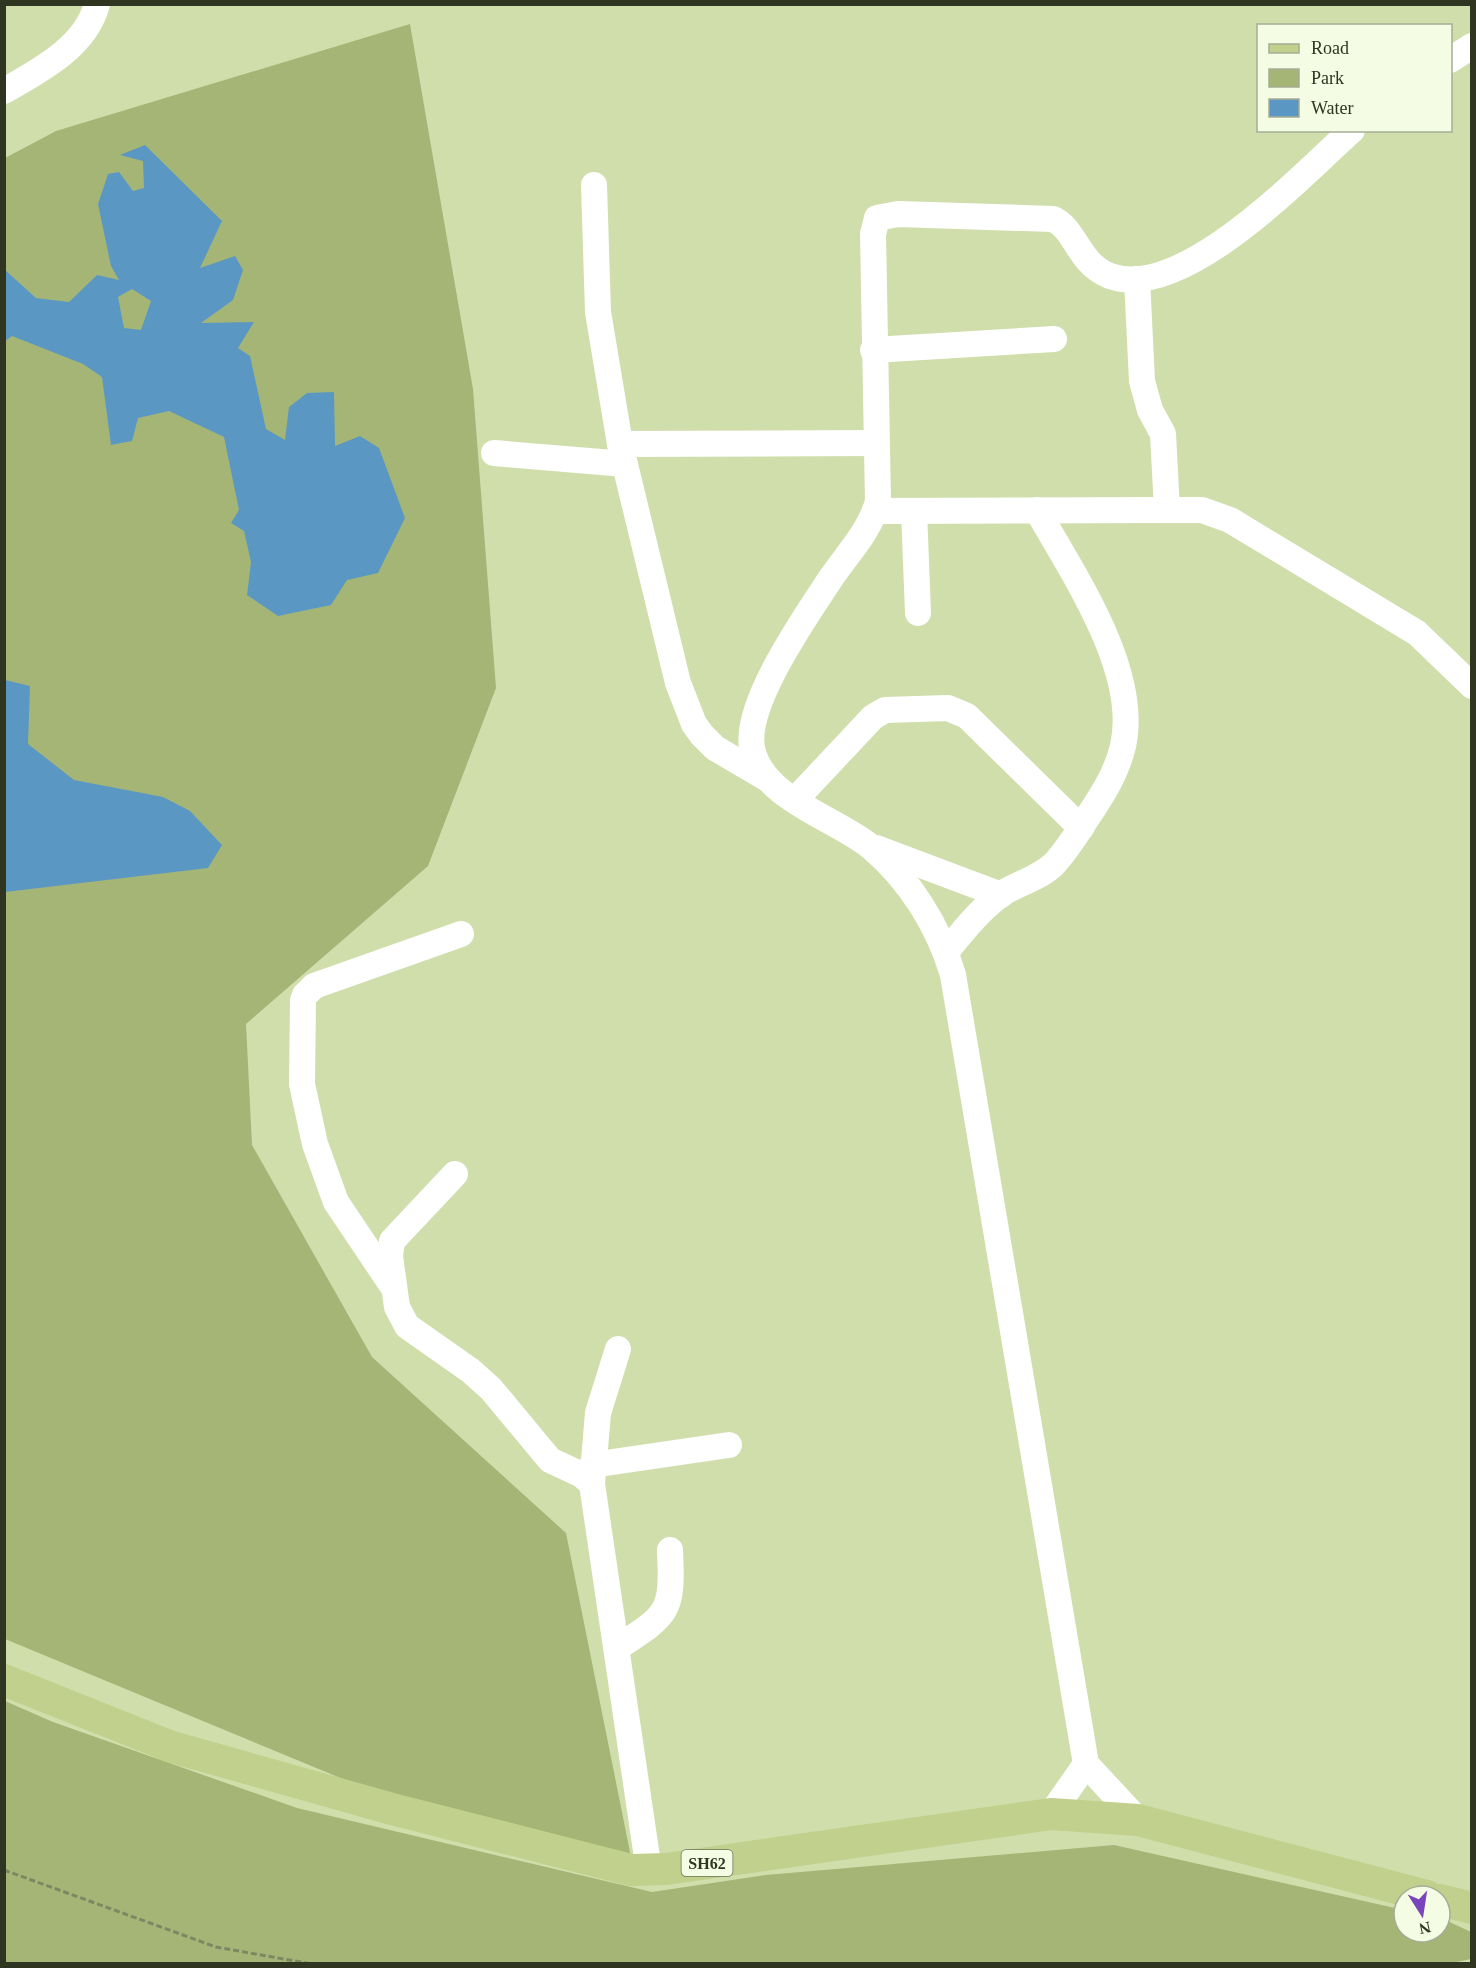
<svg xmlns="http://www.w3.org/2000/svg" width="1476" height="1968" font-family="'Times New Roman',serif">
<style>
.green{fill:#a5b576}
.water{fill:#5a98c3;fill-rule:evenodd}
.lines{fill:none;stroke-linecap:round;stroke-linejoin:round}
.path{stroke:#7d8764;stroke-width:3;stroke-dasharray:6 3;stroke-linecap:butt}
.minor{stroke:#fff;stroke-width:26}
.major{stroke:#c1d08c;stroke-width:32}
.labels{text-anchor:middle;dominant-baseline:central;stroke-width:6;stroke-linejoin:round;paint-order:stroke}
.shield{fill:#f4fce3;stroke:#6b715b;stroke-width:1.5}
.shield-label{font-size:16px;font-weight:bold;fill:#303521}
</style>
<rect width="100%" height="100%" fill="#d0deac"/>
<g class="green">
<polygon points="410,24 473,389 496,688 428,866 246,1024 252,1145 372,1357 566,1533 631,1857 396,1801 5,1639 5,158 56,131"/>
<polygon points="5,1701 53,1722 297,1808 652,1892 766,1875 1114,1845 1404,1910 1404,1932 1440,1932 1440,1918 1443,1919 1471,1932 1471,1959 1447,1964 5,1963"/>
</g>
<g class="water">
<path d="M 145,145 L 222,221 L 200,268 L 235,256 L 243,270 L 233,300 L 201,323 L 254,322 L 238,348 L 250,356 L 266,429 L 285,440 L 289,407 L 307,393 L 334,392 L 335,446 L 360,436 L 379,448 L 405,518 L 378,573 L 347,580 L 331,605 L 278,616 L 247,595 L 251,562 L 244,531 L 231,523 L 239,510 L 224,437 L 169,411 L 138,418 L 132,441 L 111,445 L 102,377 L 83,364 L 12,336 L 5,341 L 5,270 L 36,298 L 69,302 L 97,275 L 119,280 L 111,266 L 98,204 L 108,174 L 119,172 L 133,191 L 144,188 L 143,161 L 120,155 ZM 132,289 L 151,301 L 141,330 L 124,328 L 118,297 Z"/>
<polygon points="5,680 30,686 28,744 74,780 163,797 190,811 222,845 208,868 5,892"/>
</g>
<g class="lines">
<polyline class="path" points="4,1870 216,1947 312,1964"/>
<g class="minor">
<polyline points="1450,60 1472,46"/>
<path d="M 4,91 C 39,71 86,47 97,4"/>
<polyline points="594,185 598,312 620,444 678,683 694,724 702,735 715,748 766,778"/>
<polyline points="1137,279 1142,381 1150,410 1163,434 1167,510"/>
<polyline points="873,350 1054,339"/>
<polyline points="620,444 875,443"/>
<polyline points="494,453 625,464"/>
<polyline points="875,511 1167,510 1202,510 1230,520 1417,633 1472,686"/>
<polyline points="914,511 918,613"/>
<polyline points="795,800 873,717 885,710 948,708 967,716 1081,828"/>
<polyline points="876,848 1001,895"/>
<path d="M 946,952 C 963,931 980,909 1003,893 C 1019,883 1040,878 1054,864 C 1068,849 1078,832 1089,815 C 1103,794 1117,772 1123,746 C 1140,671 1073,574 1037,510"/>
<polyline points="455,1174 392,1241 390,1256 397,1307 407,1326 471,1371 491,1389 550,1460 582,1475 592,1484 649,1871"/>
<polyline points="391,1284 336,1202 315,1144 302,1084 303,1000 305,995 314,986 461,934"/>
<polyline points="592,1465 729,1445"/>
<polyline points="592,1484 598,1413 618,1349"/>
<path d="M 618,1647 C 669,1614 673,1612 670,1550"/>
<polyline points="1051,1814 1086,1764"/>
<path d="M 1138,1820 L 1086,1764 L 953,975 C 939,927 910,880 871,847 C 836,818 762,799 752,748 C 744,704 806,616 831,578 C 848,553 870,531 878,501 L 873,234 L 877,218 L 898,214 L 1053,219 C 1076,229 1078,264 1110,276 C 1183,302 1302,175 1352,130"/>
</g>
<g class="major">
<polyline points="4,1680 172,1747 392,1809 631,1870 666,1869 1051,1814 1138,1820 1427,1896"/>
<polyline points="1440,1900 1472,1908"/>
</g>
</g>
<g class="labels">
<rect class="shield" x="681.5" y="1850" width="51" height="26" rx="4.5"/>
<g class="shield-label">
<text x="707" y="1863">SH62</text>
</g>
</g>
<rect width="1476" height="1968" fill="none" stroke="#303521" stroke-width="12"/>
<rect x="1257" y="24" width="195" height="108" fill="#f4fce3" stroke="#a6ac95" stroke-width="1.5"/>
<rect x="1269" y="44" width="30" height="9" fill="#c1d08c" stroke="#a6ac95" stroke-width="1.5"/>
<text x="1311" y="54" font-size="18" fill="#303521">Road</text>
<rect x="1269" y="69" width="30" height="18" fill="#a5b576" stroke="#a6ac95" stroke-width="1.5"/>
<text x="1311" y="84" font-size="18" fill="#303521">Park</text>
<rect x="1269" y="99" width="30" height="18" fill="#5a98c3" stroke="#a6ac95" stroke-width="1.5"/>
<text x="1311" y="114" font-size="18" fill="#303521">Water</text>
<g transform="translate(1422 1914) rotate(168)"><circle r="28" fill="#f4fce3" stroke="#a6ac95" stroke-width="1.5"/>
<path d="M0-4.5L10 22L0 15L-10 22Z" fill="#7a45bc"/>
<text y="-9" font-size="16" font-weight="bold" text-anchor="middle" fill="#303521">N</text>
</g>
</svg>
